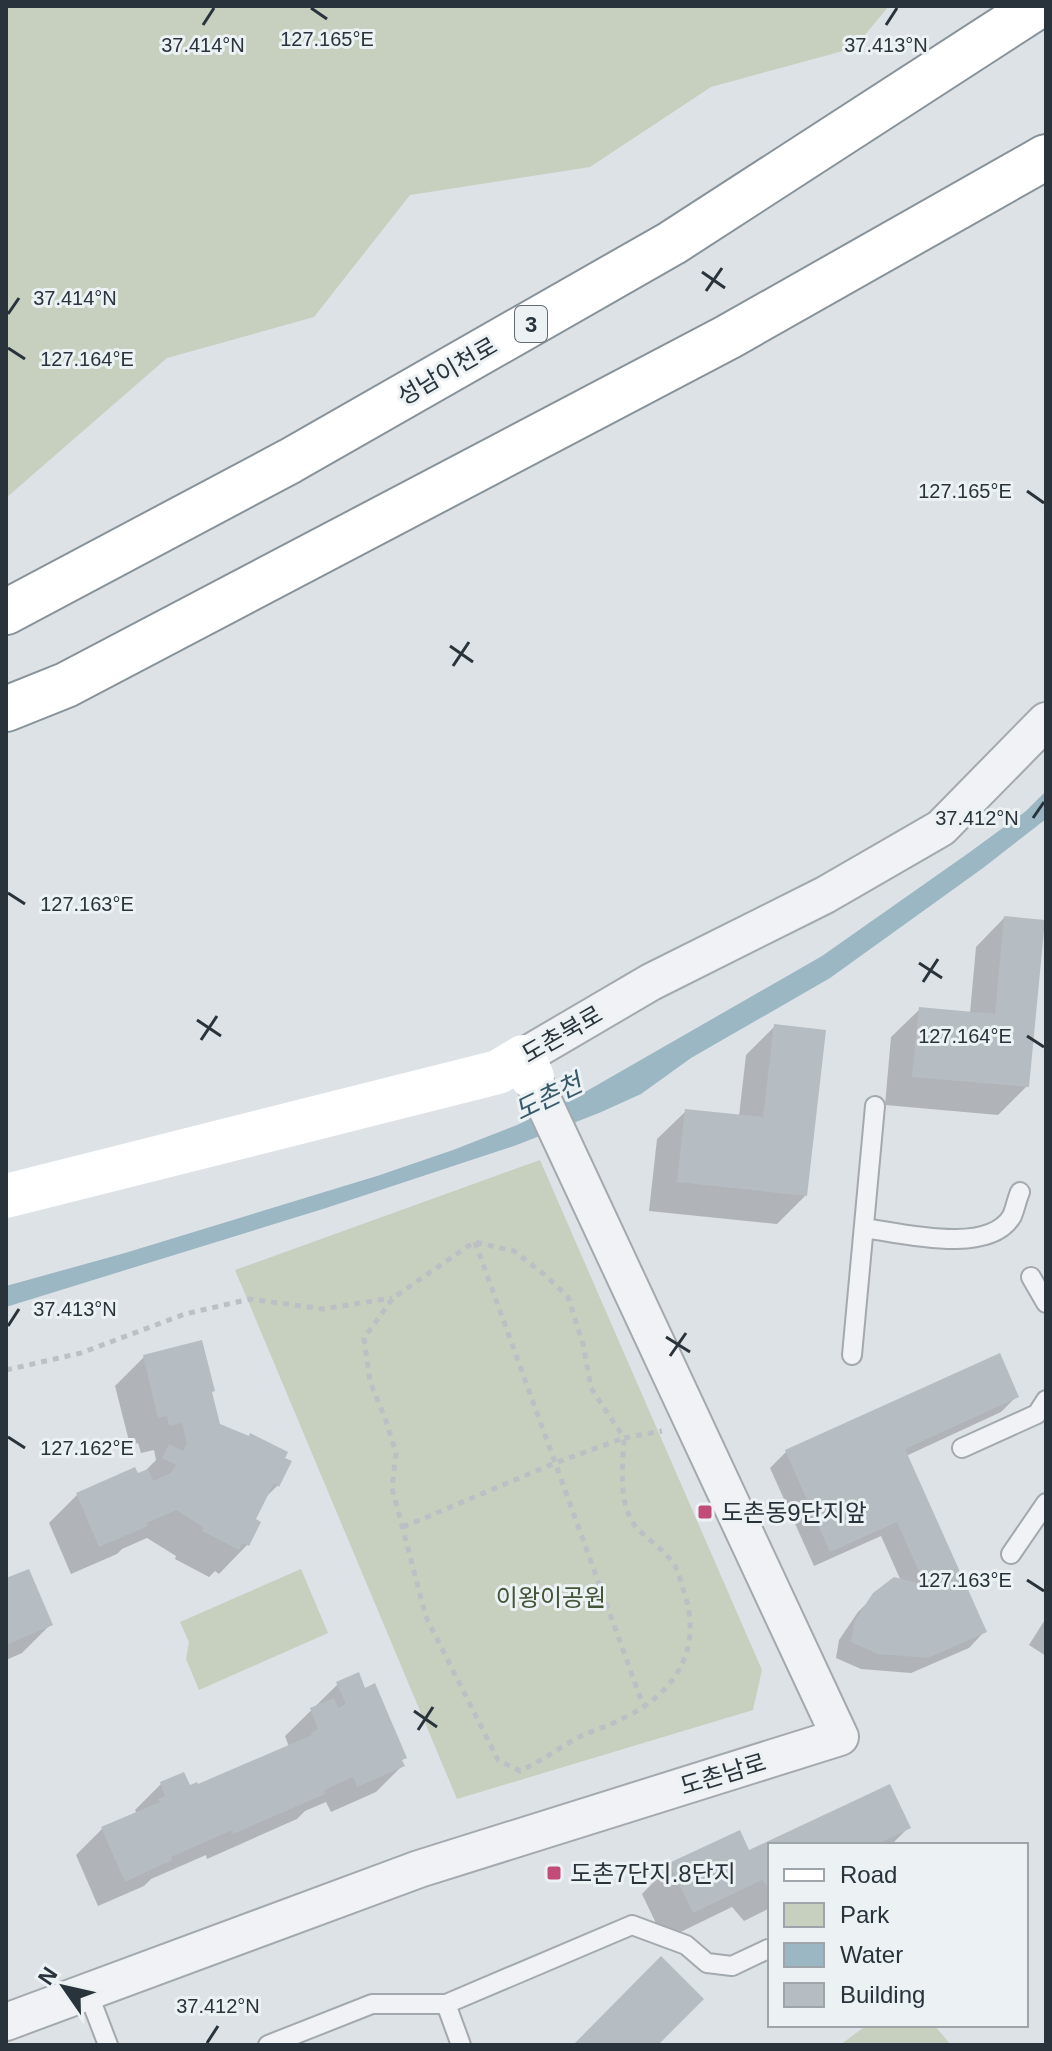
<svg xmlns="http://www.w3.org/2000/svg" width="1052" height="2051" font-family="Helvetica,'Noto Sans KR',sans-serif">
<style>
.green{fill:#c7cfbf}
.water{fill:#9bb7c3}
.shadow{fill:#0003}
.building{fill:#b5bdc2}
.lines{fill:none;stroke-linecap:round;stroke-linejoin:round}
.lane-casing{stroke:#a3aaaf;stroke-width:22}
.street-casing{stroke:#a3aaaf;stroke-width:40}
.highway-casing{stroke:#86939b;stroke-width:48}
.path{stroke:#bcc0c5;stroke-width:5;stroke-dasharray:6 6;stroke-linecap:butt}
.lane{stroke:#f0f2f5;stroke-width:18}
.street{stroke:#f0f2f5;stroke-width:36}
.secondary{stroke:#fff;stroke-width:44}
.highway{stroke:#fff;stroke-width:44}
.ticks{fill:none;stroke:#28333b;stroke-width:3}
.poi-dot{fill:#c14c77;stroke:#ecf1f4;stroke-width:3}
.labels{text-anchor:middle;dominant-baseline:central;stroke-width:6;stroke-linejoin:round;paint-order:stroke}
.shield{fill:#ecf1f4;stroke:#636c72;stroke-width:2}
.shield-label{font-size:22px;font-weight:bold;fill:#28333b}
.street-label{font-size:24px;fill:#28333b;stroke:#ecf1f4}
.poi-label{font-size:24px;fill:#28333b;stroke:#ecf1f4;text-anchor:start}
.park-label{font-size:24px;fill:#435537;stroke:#ecf1f4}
.water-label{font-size:26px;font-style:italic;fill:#36596b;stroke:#ecf1f4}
.ticks-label{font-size:20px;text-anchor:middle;fill:#28333b;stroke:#ecf1f4;stroke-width:6;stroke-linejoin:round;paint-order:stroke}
</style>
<rect width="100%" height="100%" fill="#dde2e6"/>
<g class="green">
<polygon points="6,6 889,6 854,48 711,87 590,167 410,195 314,317 167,358 6,498"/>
<polygon points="540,1160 762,1670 753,1710 457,1799 235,1270"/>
<polygon points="301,1569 328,1633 199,1690 186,1659 189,1642 180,1622"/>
<polygon points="867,2025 934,2025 951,2045 840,2045"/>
</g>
<polygon class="water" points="1046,791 1046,819 983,868 830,978 691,1058 641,1094 599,1113 514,1146 326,1208 6,1307 6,1286 125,1253 377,1176 453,1150 517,1125 578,1096 822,956 970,852 1026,811"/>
<g class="shadow">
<polygon points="1004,918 1027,1086 998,1115 885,1105 891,1037 920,1009 970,1013 976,947"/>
<polygon points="775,1026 805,1196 777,1224 649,1211 657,1139 686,1111 739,1116 746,1055"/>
<polygon points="144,1357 210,1394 218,1425 278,1485 264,1499 253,1520 247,1545 219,1574 215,1571 209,1577 175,1559 176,1556 147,1538 122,1549 117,1554 71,1574 49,1523 77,1495 143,1473 156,1460 154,1450 141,1453 138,1443 130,1445 115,1386"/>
<polygon points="1017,1396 1001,1412 906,1456 984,1632 969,1648 911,1673 861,1669 836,1658 839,1640 858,1612 875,1595 901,1581 881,1536 814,1566 770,1468 786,1452"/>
<polygon points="6,1581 51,1624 22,1653 6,1660"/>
<polygon points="1046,1618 1046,1656 1029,1645"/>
<polygon points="338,1684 402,1766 376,1792 331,1812 326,1802 305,1811 297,1819 207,1859 206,1855 151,1879 144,1886 98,1906 76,1855 102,1829 137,1814 135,1810 161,1784 189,1788 197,1787 289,1747 285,1736"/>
<polygon points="889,1786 909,1827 891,1845 770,1845 770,1908 744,1921 732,1907 664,1940 642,1894 670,1865 748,1853"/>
</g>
<g class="building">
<polygon points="1004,916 1045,920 1029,1087 912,1077 919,1007 995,1014"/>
<polygon points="774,1024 826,1030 807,1196 677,1182 685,1109 763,1117"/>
<polygon points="202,1340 215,1391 212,1392 220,1424 249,1436 250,1433 288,1452 285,1458 292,1461 279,1487 274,1483 256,1519 261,1522 249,1546 243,1543 239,1550 202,1531 203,1527 176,1510 147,1523 148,1526 99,1547 76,1493 135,1467 138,1473 148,1469 153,1481 171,1473 176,1465 162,1458 169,1444 183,1451 187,1443 182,1423 169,1426 167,1416 158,1418 143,1355"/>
<polygon points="1000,1353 1019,1397 905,1449 987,1632 928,1658 878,1654 851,1642 854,1622 873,1593 894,1577 925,1585 897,1522 830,1552 785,1450"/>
<polygon points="29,1569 53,1625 6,1645 6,1578"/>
<polygon points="359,1672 365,1688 375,1683 407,1758 402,1760 405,1766 357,1787 353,1777 324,1790 325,1794 233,1834 232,1830 171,1857 172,1860 125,1882 101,1827 160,1802 158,1799 165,1796 160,1782 184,1772 190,1785 197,1782 198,1784 312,1735 311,1733 318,1729 310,1708 334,1698 338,1708 346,1704 336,1682"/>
<polygon points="890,1784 911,1828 875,1845 770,1845 770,1890 762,1880 693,1913 669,1863 740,1830 749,1850"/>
<polygon points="661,1956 704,1999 658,2045 573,2045"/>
</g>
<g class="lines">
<g class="lane-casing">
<g id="lane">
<path d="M 864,1228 C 901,1233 989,1256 1012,1216 C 1015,1209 1017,1199 1020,1192"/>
<polyline points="1031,1277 1046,1303"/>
<polyline points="852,1355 875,1106"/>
<polyline points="962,1448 1037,1414 1046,1400"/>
<polyline points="1011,1554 1046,1503"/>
<polyline points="87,1990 108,2045"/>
<polyline points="446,2004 461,2045"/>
<polyline points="268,2045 372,2004 446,2004 632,1925 686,1945 707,1963 732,1966 768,1949"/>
</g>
</g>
<g class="street-casing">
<g id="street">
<polyline points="523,1057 651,982 825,895 941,828 1046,721"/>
<polyline points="6,2022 419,1869 840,1737 532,1077"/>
</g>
</g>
<g class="highway-casing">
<g id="highway">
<polyline points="6,612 290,461 672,243 1038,6"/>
<polyline points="6,709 66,685 728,337 1046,157"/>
</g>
</g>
<g class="path">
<polyline points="475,1242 643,1705"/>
<polyline points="6,1370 81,1353 185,1314 250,1299 323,1309 392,1298"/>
<path d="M 403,1527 L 555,1463 L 624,1438 C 623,1466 617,1503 636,1527 C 648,1540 666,1551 675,1566 C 679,1573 681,1582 683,1589 C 704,1647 677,1692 624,1718 C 609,1726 593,1730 579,1737 C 559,1748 541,1761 520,1771 L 498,1760 L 426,1617 L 392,1488 L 396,1453 L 385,1418 L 370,1382 L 364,1338 L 393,1298 L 474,1242 L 514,1251 L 545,1275 L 568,1297 L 583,1344 L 591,1388 L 624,1438 L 662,1431"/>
</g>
<use href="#lane" class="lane"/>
<use href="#street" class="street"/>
<polyline class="secondary" points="6,1196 498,1072 523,1057 532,1077"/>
<use href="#highway" class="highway"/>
</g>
<path class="ticks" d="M 311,8 L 327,19M 203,25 L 214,8M 886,25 L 897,8M 702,272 L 725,288M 706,291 L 722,268M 8,314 L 19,298M 8,348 L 25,359M 1027,491 L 1044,503M 450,646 L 473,662M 453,666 L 469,642M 1033,818 L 1044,802M 8,893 L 25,904M 919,963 L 942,978M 923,982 L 938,959M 197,1020 L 221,1036M 1027,1036 L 1044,1047M 201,1040 L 217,1016M 8,1326 L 19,1309M 666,1337 L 690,1352M 670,1356 L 686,1333M 8,1437 L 25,1448M 1027,1580 L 1044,1591M 414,1711 L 437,1727M 418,1730 L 433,1707M 207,2043 L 218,2026"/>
<g class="poi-dot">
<rect x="697" y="1504" width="16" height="16" rx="4"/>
<rect x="546" y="1865" width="16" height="16" rx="4"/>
</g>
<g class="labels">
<rect class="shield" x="515" y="306" width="32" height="36" rx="6"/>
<g class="shield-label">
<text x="531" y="324">3</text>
</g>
<g class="street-label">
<text transform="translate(447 371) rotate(-30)">성남이천로</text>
<text transform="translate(562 1034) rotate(-30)">도촌북로</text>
<text transform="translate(723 1774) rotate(-17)">도촌남로</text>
</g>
<g class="poi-label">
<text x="721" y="1512">도촌동9단지앞</text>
<text x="570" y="1873">도촌7단지.8단지</text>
</g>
<g class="park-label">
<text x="551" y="1597">이왕이공원</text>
</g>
<g class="water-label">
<text transform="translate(548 1097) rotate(-26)">도촌천</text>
</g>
</g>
<g class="ticks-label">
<text x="327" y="46">127.165°E</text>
<text x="203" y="52">37.414°N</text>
<text x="886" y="52">37.413°N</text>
<text x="75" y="305">37.414°N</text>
<text x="87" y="366">127.164°E</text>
<text x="965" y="498">127.165°E</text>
<text x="977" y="825">37.412°N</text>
<text x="87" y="911">127.163°E</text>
<text x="965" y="1043">127.164°E</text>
<text x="75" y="1316">37.413°N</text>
<text x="87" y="1455">127.162°E</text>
<text x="965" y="1587">127.163°E</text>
<text x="218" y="2013">37.412°N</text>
</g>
<rect width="1052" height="2051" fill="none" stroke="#28333b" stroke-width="16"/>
<rect x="768" y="1843" width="260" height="184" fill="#ecf1f4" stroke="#9ea5aa" stroke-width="2"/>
<rect x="784" y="1869" width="40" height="12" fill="#ffffff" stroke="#9ea5aa" stroke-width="2"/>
<text x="840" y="1883" font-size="24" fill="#28333b">Road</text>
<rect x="784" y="1903" width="40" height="24" fill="#c7cfbf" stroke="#9ea5aa" stroke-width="2"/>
<text x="840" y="1923" font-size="24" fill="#28333b">Park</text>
<rect x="784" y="1943" width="40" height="24" fill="#9bb7c3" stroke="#9ea5aa" stroke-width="2"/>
<text x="840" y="1963" font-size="24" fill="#28333b">Water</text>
<rect x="784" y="1983" width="40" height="24" fill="#b5bdc2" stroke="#9ea5aa" stroke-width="2"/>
<text x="840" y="2003" font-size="24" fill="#28333b">Building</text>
<g transform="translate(64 1987) rotate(304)" stroke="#ecf1f4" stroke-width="6" paint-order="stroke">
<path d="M0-6L14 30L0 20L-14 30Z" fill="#28333b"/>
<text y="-12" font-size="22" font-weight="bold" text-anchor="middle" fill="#28333b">N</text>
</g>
</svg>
